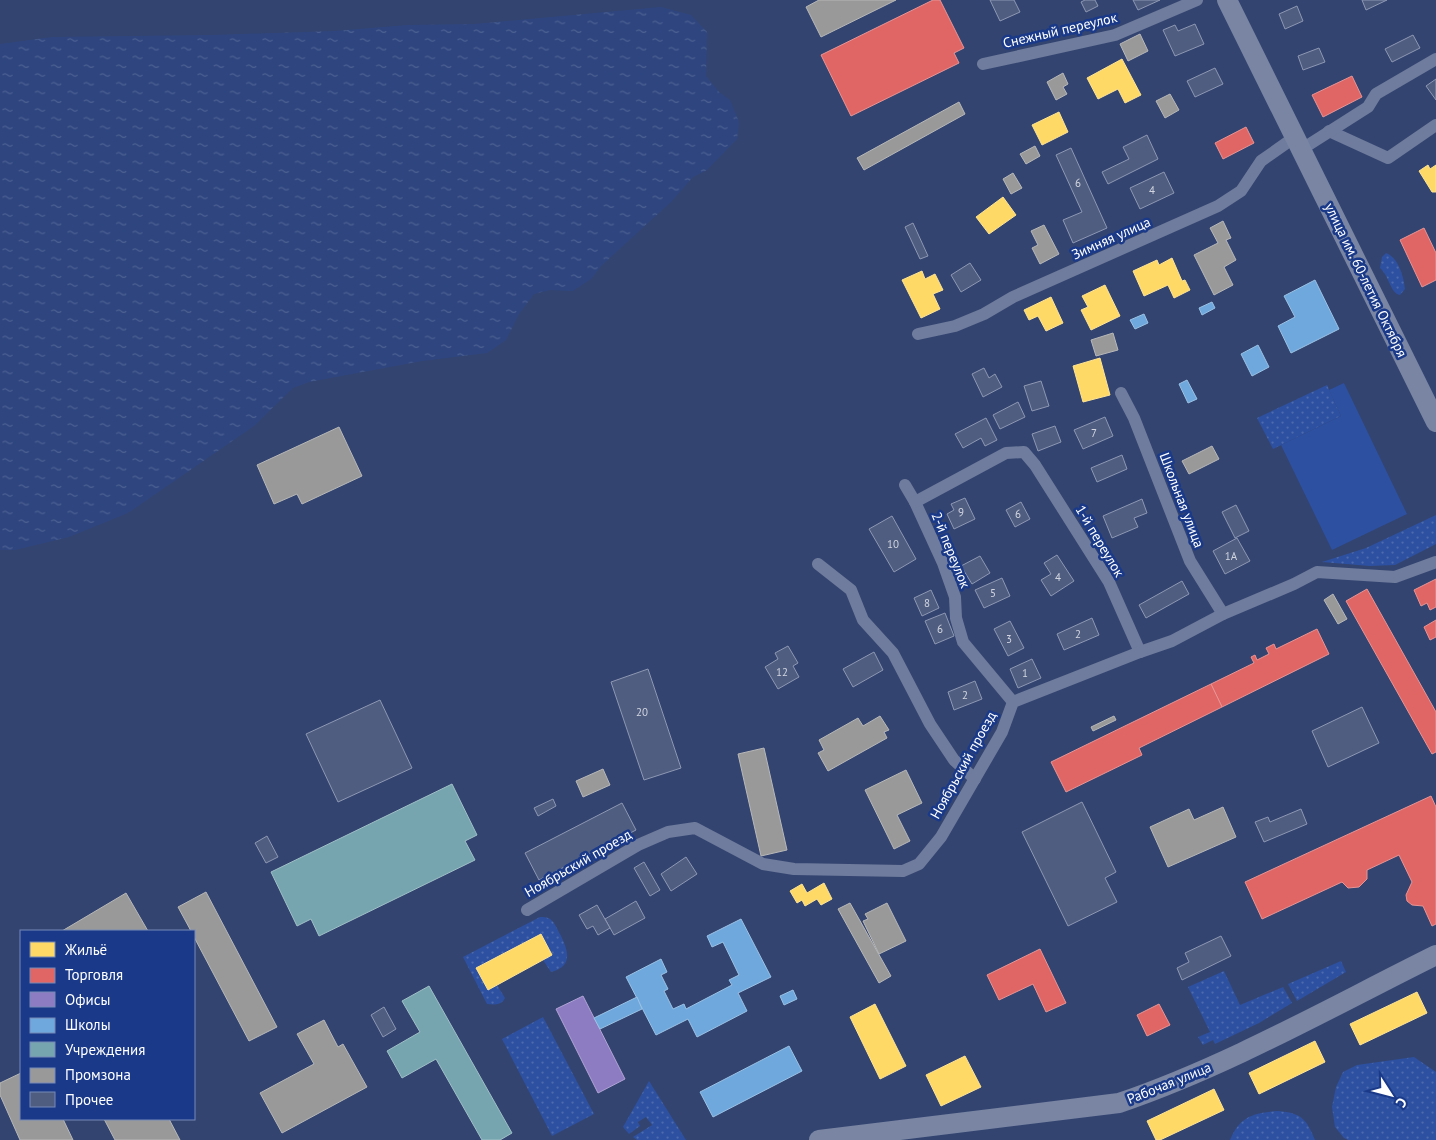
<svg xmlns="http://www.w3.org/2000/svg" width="1436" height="1140" font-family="'PT Sans',sans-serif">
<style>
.grass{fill:url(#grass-dots)}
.garden{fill:#2d50a0}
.water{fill:url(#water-ripples)}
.homes{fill:#ffd966;stroke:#ffe494}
.shops{fill:#e06666;stroke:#e99494}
.offices{fill:#8e7cc3;stroke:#b0a3d5}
.schools{fill:#6fa8dc;stroke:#9ac2e6}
.public{fill:#76a5af;stroke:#9fc0c7}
.industry{fill:#999;stroke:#b8b8b8}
.building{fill:#4f5d80;stroke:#8e98b3}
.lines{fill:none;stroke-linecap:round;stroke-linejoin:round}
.minor{stroke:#6f7c9d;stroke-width:12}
.primary{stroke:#7985a3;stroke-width:20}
.labels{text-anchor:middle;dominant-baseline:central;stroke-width:5;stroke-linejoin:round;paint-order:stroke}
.number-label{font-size:11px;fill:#d3d6df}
.street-label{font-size:14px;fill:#fff;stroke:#1a3a89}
</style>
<defs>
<pattern id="grass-dots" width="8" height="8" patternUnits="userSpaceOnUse" patternTransform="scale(1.25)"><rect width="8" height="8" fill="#2d50a0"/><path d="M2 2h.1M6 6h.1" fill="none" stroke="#4c6aae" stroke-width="1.8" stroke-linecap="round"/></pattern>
<pattern id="water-ripples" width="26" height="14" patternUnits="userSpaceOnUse" patternTransform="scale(1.25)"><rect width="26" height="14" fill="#2e457f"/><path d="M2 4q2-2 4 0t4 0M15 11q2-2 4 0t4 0" fill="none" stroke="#4d6192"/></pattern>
</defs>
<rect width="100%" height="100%" fill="#334470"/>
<g class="grass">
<path d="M 1386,253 C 1398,257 1404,277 1405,289 L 1400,295 C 1390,293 1390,277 1380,268 L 1382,257 Z"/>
<polygon points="1327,385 1341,416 1273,449 1257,418"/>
<polygon points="1436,515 1436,544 1395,565 1370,566 1322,562 1366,548"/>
<path d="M 540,917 C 543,917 546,917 548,918 C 554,920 557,929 560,934 C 568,950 574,966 551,972 L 543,960 L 552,955 L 541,934 L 477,968 L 497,985 L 505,998 C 502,1005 494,1005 487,1004 L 463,957 Z"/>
<polygon points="1341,961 1346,972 1297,1001 1288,984"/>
<polygon points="1224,971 1240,1005 1283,987 1292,1003 1259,1023 1215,1044 1213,1040 1203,1045 1198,1037 1210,1032 1188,987"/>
<polygon points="543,1017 594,1114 552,1136 502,1039"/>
<polygon points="1414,1057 1436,1072 1436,1140 1348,1140 1344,1138 1335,1127 1332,1107 1336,1087 1343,1072 1357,1065"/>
<polygon points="649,1081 686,1140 637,1140 633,1137 652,1125 646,1117 638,1122 640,1126 629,1134 623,1127"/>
<path d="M 1278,1111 C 1302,1113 1306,1119 1315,1140 L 1230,1140 C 1240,1116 1254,1113 1278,1111 Z"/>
</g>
<polygon class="garden" points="1344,383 1407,514 1332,550 1281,445 1341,416 1329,390"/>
<polygon class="water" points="661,7 691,15 707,32 706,76 719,92 730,100 739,122 737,139 707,170 693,177 671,202 602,265 591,279 573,291 550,290 534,294 519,314 506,340 487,353 422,361 309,382 293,388 254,426 128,513 69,537 15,550 0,550 0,44 52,37 212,35 335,31 408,25 475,24"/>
<g class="homes">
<polygon points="1122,59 1141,95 1125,103 1118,89 1098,99 1087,78"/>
<polygon points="1059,112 1068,132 1042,145 1032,125"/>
<polygon points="1428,165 1430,169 1436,165 1436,192 1432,192 1419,171"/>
<polygon points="1003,197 1016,215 989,234 976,217"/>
<polygon points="1172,258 1182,281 1185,280 1190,290 1174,298 1168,285 1144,296 1133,271 1157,260 1159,265"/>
<polygon points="922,271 925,279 935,274 943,290 933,294 940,309 921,318 902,280"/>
<polygon points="1105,285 1120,316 1091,330 1081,310 1088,307 1082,296"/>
<polygon points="1051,297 1063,323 1046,331 1038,316 1029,320 1024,310"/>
<polygon points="1100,358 1110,395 1083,402 1073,366"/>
<polygon points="824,883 832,899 821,905 817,899 805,906 802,900 797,903 790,891 802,884 807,893"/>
<polygon points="541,934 552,955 488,990 476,968"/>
<polygon points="1417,992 1427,1013 1360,1045 1350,1024"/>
<polygon points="875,1004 906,1066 880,1079 850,1017"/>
<polygon points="1315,1041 1325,1062 1259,1094 1249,1073"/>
<polygon points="965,1056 981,1087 941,1106 926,1075"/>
<polygon points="1214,1089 1224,1110 1160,1140 1156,1140 1147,1121"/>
</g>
<g class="shops">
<polygon points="933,0 940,0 964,48 954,53 959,63 851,116 821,55"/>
<polygon points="1352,76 1362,97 1323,117 1312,95"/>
<polygon points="1246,127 1254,143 1223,159 1215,143"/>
<polygon points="1424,228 1436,253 1436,280 1422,287 1400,240"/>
<polygon points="1436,579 1436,607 1430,610 1427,603 1421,606 1414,590"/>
<polygon points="1367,589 1436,712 1436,752 1432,754 1346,601"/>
<polygon points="1436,620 1436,637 1430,640 1424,627"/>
<polygon points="1317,629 1329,654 1222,707 1211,684 1254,663 1251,657 1255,655 1257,660 1269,654 1266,648 1274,644 1276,649"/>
<polygon points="1211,684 1222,707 1139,748 1142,755 1066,792 1051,762"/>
<polygon points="1431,796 1436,807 1436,924 1432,926 1423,906 1412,905 1407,901 1406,895 1412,882 1399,855 1367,870 1367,879 1359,887 1348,888 1342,882 1262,919 1245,882"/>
<polygon points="1040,949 1066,1003 1046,1012 1033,984 999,1000 987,975"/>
<polygon points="1159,1004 1170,1025 1147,1036 1137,1015"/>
</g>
<polygon class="offices" points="583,996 625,1079 598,1093 556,1009"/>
<g class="schools">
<polygon points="1315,280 1339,329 1291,353 1278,326 1295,317 1284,296"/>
<polygon points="1212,302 1215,308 1202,315 1199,308"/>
<polygon points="1144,314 1148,323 1135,329 1130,320"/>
<polygon points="1258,345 1269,367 1252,376 1241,354"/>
<polygon points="1187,380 1197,399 1188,403 1179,384"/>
<polygon points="741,919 771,977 738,993 747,1011 697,1037 688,1019 656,1035 626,977 661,959 667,972 661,975 668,989 664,991 673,1009 684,1004 686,1009 732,985 729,980 739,975 723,942 712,947 707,936"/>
<polygon points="793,990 797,999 784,1005 780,996"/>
<polygon points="637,997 642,1009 600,1029 594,1018"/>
<polygon points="789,1046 802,1071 713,1117 700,1092"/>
</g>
<g class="public">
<polygon points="452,784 477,835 465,841 475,860 319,936 311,919 297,926 271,872"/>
<polygon points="429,986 512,1133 500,1140 482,1140 436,1059 402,1078 387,1051 420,1032 402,1001"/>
</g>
<g class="industry">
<polygon points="819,0 896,0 821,37 806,7"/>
<polygon points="1140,34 1148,51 1128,61 1120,44"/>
<polygon points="1063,73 1068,84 1063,87 1067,94 1056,100 1047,82"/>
<polygon points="1170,94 1179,110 1165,118 1156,101"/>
<polygon points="959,102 965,114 864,170 857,158"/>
<polygon points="1035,146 1040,156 1026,164 1020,154"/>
<polygon points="1013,173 1022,188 1011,194 1003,179"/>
<polygon points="1223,221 1231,238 1226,240 1236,260 1224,267 1233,285 1214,295 1194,255 1218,243 1210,228"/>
<polygon points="1044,225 1059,254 1040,264 1032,248 1038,245 1031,231"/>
<polygon points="1113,333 1118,350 1096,356 1091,340"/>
<polygon points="339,427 362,476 302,504 297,494 274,504 257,465"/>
<polygon points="1212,446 1219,459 1189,474 1182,461"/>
<polygon points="1333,594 1347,619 1338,624 1324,600"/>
<polygon points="880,716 889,730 884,732 887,738 828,771 818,753 824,750 819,740 858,718 863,726"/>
<polygon points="1114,716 1116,720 1093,731 1091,727"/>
<polygon points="764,748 787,850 761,856 738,754"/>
<polygon points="603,769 610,785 583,797 576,781"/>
<polygon points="906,770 922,803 897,815 910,841 894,849 865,790"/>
<polygon points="1223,807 1236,837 1168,867 1150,827 1189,809 1194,820"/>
<polygon points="206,892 277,1027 249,1041 194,937 194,931 191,931 178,907"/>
<polygon points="126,893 148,931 62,931"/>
<polygon points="850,903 891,976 879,983 838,909"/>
<polygon points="887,903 906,941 879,954 863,921 868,919 865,914"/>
<polygon points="324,1020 338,1047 343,1044 367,1087 282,1133 260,1093 314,1064 297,1034"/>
<polygon points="21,1073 21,1119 63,1119 73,1140 20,1140 0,1095 0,1083"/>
<polygon points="104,1119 169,1119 180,1140 115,1140"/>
</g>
<g class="building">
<polygon points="990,0 1014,0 1020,12 1000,21"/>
<polygon points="1085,0 1095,0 1098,6 1086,12 1081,2"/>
<polygon points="1133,0 1160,0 1138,10"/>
<polygon points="1362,0 1387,0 1366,10"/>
<polygon points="1297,6 1303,21 1285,29 1279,14"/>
<polygon points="1195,24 1204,44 1175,56 1163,30 1175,25 1178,31"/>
<polygon points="1413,35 1420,48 1392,62 1385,49"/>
<polygon points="1319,48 1325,62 1303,70 1298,56"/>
<polygon points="1215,68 1223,84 1195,97 1187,81"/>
<polygon points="1436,79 1436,100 1426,86"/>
<polygon points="1147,135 1158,159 1108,184 1102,172 1129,159 1123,147"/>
<polygon points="1071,148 1107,228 1073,243 1063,220 1082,212 1056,155"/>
<polygon points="1164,172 1174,193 1140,209 1130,188"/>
<polygon points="913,223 928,256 920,259 905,227"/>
<polygon points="970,263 981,280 961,292 951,275"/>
<polygon points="984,368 989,378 995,374 1002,387 983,397 972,374"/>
<polygon points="1041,381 1049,406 1032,411 1024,386"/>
<polygon points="1018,402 1025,417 1000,429 993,415"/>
<polygon points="1105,417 1113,436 1083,449 1074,430"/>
<polygon points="986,418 997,440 985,446 981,438 963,448 955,434"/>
<polygon points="1055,426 1061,442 1038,451 1032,434"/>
<polygon points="1122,455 1127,469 1097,482 1091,468"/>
<polygon points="965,498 975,519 954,529 947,514 954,510 951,504"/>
<polygon points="1142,499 1147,513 1134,518 1138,527 1112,538 1103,516"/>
<polygon points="1021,502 1030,519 1015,527 1006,510"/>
<polygon points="1236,505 1249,531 1235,538 1222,512"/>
<polygon points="892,516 916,559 894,572 869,529"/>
<polygon points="1237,538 1250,561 1225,574 1213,551"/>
<polygon points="1057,555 1074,581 1051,596 1041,580 1051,574 1044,563"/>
<polygon points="980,556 990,573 972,584 961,566"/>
<polygon points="1002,578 1010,596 984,608 975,590"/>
<polygon points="1182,581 1189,594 1146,618 1139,605"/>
<polygon points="931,590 939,608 922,616 914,598"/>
<polygon points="945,613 954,636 935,644 925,621"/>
<polygon points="1092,618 1099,635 1064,650 1057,634"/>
<polygon points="1010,621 1024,648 1008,656 994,629"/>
<polygon points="788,646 798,663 793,666 799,677 778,689 765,667 778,659 775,653"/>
<polygon points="874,652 883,670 853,687 843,669"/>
<polygon points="1032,659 1041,678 1018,688 1010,669"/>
<polygon points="648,669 681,768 644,780 611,682"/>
<polygon points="975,681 982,699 954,710 948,692"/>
<polygon points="380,700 412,768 338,802 306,734"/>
<polygon points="1362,707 1379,743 1328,767 1312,731"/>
<polygon points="553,799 556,806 538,816 534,808"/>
<polygon points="1082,802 1116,872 1105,878 1117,902 1068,926 1022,832"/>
<polygon points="622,803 636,830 539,880 525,853"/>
<polygon points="1301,809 1307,824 1264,842 1255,822 1268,817 1270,822"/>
<polygon points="267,836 278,857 266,863 255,843"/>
<polygon points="686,857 697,874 671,891 661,874"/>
<polygon points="644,862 660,890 650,896 634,868"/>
<polygon points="636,901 645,918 614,935 605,919"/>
<polygon points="597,905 610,928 598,935 593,926 587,929 579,915"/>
<polygon points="1221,936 1231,956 1182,980 1177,968 1189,962 1185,953"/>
<polygon points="384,1007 396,1029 383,1037 371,1015"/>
</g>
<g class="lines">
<g class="minor">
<polyline points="983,64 1115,35 1197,0"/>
<polyline points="1329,131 1388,158 1436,125"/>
<polyline points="1302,149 1368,107 1376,94 1436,59"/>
<polyline points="918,334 955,326 984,314 1013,297 1218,206 1241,191 1261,161 1295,137"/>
<polyline points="1121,393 1134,418 1190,561 1223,614"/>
<polyline points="905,485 915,502 943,563 955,597 956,618 963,642 1013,702"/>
<polyline points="915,502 1006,453 1024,452 1035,465 1109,582 1140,652"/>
<polyline points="818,564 851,590 863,620 893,653 930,724 954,760 975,779"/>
<polyline points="527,910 638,845 668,832 695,828 763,864 794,869 903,871 919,864 941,837 1002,732 1013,702 1140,652 1172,641 1223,614 1294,584 1317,572 1395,577 1436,562"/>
</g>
<g class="primary">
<polyline points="1227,0 1436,422"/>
<path d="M 819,1140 L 1119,1103 C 1228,1066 1333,1006 1436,955"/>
</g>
</g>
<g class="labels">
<g class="number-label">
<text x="1078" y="183">6</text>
<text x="1152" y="190">4</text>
<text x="1094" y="433">7</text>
<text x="961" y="512">9</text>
<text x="1018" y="514">6</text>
<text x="893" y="544">10</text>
<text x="1231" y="556">1А</text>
<text x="1058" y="577">4</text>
<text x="993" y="593">5</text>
<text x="927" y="603">8</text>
<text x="940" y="629">6</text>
<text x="1078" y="634">2</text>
<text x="1009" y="639">3</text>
<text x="782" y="672">12</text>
<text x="1025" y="673">1</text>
<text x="965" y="695">2</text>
<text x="642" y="712">20</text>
</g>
<g class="street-label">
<text transform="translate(1060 30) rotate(-13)">Снежный переулок</text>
<text transform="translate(1111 238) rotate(-24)">Зимняя улица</text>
<text transform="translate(1366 280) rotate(64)">улица им. 60-летия Октября</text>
<text transform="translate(1182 500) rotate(69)">Школьная улица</text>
<text transform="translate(1100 541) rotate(59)">1-й переулок</text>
<text transform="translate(951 550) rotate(68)">2-й переулок</text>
<text transform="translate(963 765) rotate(-61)">Ноябрьский проезд</text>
<text transform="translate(578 863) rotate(-30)">Ноябрьский проезд</text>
<text transform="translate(1169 1083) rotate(-22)">Рабочая улица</text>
</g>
</g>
<rect x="20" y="930" width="175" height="190" fill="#1a3a89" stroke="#7689b8"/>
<rect x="30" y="942" width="25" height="15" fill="#ffd966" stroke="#7689b8"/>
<text x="65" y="955" font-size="15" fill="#ffffff">Жильё</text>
<rect x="30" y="968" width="25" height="15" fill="#e06666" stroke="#7689b8"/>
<text x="65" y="980" font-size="15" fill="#ffffff">Торговля</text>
<rect x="30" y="992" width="25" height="15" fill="#8e7cc3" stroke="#7689b8"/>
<text x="65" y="1005" font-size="15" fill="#ffffff">Офисы</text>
<rect x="30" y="1018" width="25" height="15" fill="#6fa8dc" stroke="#7689b8"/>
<text x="65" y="1030" font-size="15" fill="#ffffff">Школы</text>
<rect x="30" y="1042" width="25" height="15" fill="#76a5af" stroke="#7689b8"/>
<text x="65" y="1055" font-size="15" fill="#ffffff">Учреждения</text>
<rect x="30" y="1068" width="25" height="15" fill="#999999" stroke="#7689b8"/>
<text x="65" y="1080" font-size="15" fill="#ffffff">Промзона</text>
<rect x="30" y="1092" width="25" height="15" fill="#4f5d80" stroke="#7689b8"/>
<text x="65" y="1105" font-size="15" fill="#ffffff">Прочее</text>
<g transform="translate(1391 1095) rotate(126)" stroke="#1a3a89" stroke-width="4" paint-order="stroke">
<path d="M0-4L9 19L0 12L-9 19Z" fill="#ffffff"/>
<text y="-8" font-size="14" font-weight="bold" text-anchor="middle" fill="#ffffff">С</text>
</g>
</svg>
